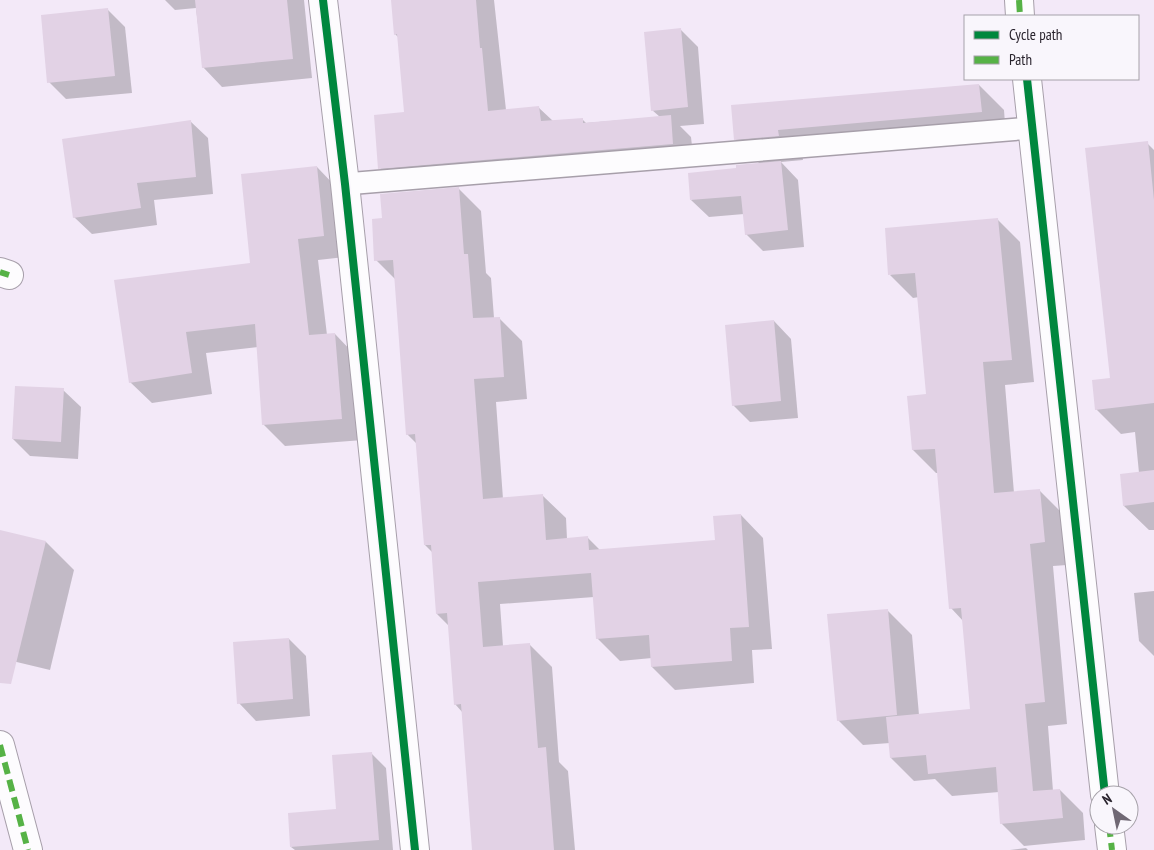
<svg xmlns="http://www.w3.org/2000/svg" width="1154" height="850" font-family="'PT Sans Narrow',sans-serif">
<style>
.shadow{fill:#0003}
.building{fill:#e2d2e5}
.lines{fill:none;stroke-linecap:round;stroke-linejoin:round}
.service-casing{stroke:#a79faa;stroke-width:24}
.minor-casing{stroke:#a79faa;stroke-width:30}
.service{stroke:#fdfcfe;stroke-width:21}
.minor{stroke:#fdfcfe;stroke-width:28}
.quiet{stroke:#56b246;stroke-width:6;stroke-dasharray:12 6;stroke-linecap:butt}
.cycleway-casing{stroke:#f9f6fc;stroke-width:11}
.cycleway{stroke:#00873e;stroke-width:8}
</style>
<rect width="100%" height="100%" fill="#f3e9f8"/>
<g class="shadow">
<polygon points="165,0 304,0 312,78 222,87 203,67 196,8 175,10"/>
<polygon points="392,0 494,0 506,110 538,107 553,121 582,119 586,123 660,117 652,110 680,29 698,47 704,124 680,126 691,137 694,164 401,189 380,168 406,113 399,38 395,34"/>
<polygon points="108,10 125,27 132,93 66,99 49,82"/>
<polygon points="979,85 1004,110 1006,137 802,154 803,160 781,162 798,180 804,247 763,251 746,234 744,214 709,217 691,200 738,170 760,164 735,139"/>
<polygon points="190,121 208,138 213,194 154,200 157,225 92,234 74,217"/>
<polygon points="1147,143 1154,150 1154,530 1149,530 1124,506 1139,473 1135,432 1121,434 1096,409 1111,379"/>
<polygon points="317,167 338,189 345,257 318,260 327,335 335,334 356,356 363,440 285,446 263,424 258,347 206,353 212,394 152,403 130,382 251,264"/>
<polygon points="459,189 481,211 486,273 491,278 494,318 499,318 522,341 527,399 496,402 503,499 543,496 566,518 567,539 588,538 600,550 716,541 741,515 763,538 772,649 752,650 754,683 675,690 652,667 652,658 620,661 597,638 594,597 500,604 503,646 529,644 552,667 559,762 568,771 575,850 473,850 463,713 455,704 449,626 437,614 433,553 425,545 417,444 407,434 396,280 376,260 384,219"/>
<polygon points="997,219 1020,242 1034,382 1005,385 1014,493 1039,490 1062,513 1067,565 1053,566 1067,724 1048,726 1053,791 1060,790 1083,813 1085,840 1024,846 1001,823 999,792 952,796 935,779 914,781 891,758 890,743 863,745 838,720 887,610 912,635 919,715 971,710 964,622 951,608 938,473 936,473 913,450 927,395 919,297 913,298 890,275"/>
<polygon points="774,321 791,339 798,418 750,422 733,405"/>
<polygon points="63,390 81,407 78,459 30,456 13,439"/>
<polygon points="0,531 46,542 74,570 50,670 0,658"/>
<polygon points="1154,591 1154,656 1139,641 1134,593"/>
<polygon points="289,639 306,656 310,716 256,721 239,703"/>
<polygon points="371,753 386,768 393,850 295,850 291,847 337,810"/>
<polygon points="1026,848 1028,850 1010,850"/>
</g>
<g class="building">
<polygon points="195,0 287,0 293,59 202,68"/>
<polygon points="391,0 476,0 480,48 482,48 488,111 539,106 541,121 583,118 583,123 671,115 673,144 378,169 374,115 404,112 397,34 394,35"/>
<polygon points="108,8 115,76 47,83 41,15"/>
<polygon points="681,28 688,107 651,111 644,32"/>
<polygon points="979,84 982,112 778,130 779,136 734,140 731,105"/>
<polygon points="191,120 196,177 137,183 141,208 73,218 62,139"/>
<polygon points="1148,141 1154,200 1154,403 1095,410 1092,380 1110,378 1085,148"/>
<polygon points="781,161 788,230 745,235 741,196 690,200 688,173 736,168 736,165"/>
<polygon points="317,166 324,236 298,239 309,335 335,333 342,419 262,425 255,324 186,332 192,373 129,383 114,280 250,263 241,174"/>
<polygon points="459,187 464,254 468,254 473,318 500,317 504,377 474,379 483,499 543,494 546,540 588,536 589,550 715,540 713,516 741,514 749,627 730,628 732,661 651,667 649,635 596,639 591,573 478,582 483,647 530,643 538,748 546,747 554,850 472,850 461,704 454,705 447,613 436,614 431,545 424,545 415,434 406,435 393,260 374,261 372,219 382,218 380,194"/>
<polygon points="998,218 1012,360 983,362 994,493 1040,489 1045,542 1030,544 1045,702 1025,704 1033,791 1060,789 1063,818 1000,824 996,767 928,774 926,755 890,758 886,717 970,709 961,608 949,609 935,449 912,450 907,396 926,394 915,273 888,275 885,228"/>
<polygon points="774,320 781,401 732,406 725,325"/>
<polygon points="15,386 64,388 61,442 12,439"/>
<polygon points="1154,470 1154,502 1123,506 1120,474"/>
<polygon points="0,530 46,541 11,684 0,683"/>
<polygon points="888,609 897,715 837,721 827,614"/>
<polygon points="289,638 293,699 237,704 233,642"/>
<polygon points="372,752 379,840 290,847 288,813 336,809 332,755"/>
</g>
<g class="lines">
<g class="service-casing">
<polyline id="service" points="345,184 1032,128"/>
</g>
<g class="minor-casing">
<g id="minor">
<polyline points="323,0 345,184 415,850"/>
<polyline points="1019,0 1020,16"/>
<polyline points="1027,79 1105,795"/>
<polyline points="0,272 9,275"/>
<polyline points="0,745 28,850"/>
<polyline points="1109,825 1112,850"/>
</g>
</g>
<use href="#service" class="service"/>
<use href="#minor" class="minor"/>
<g class="quiet">
<polyline points="1019,0 1020,16"/>
<polyline points="0,272 9,275"/>
<polyline points="0,745 28,850"/>
<polyline points="1109,825 1112,850"/>
</g>
<g class="cycleway-casing">
<g id="cycleway">
<polyline points="323,0 345,184 415,850"/>
<polyline points="1027,79 1105,795"/>
</g>
</g>
<use href="#cycleway" class="cycleway"/>
</g>
<rect x="964" y="15" width="175" height="65" fill="#f9f6fc" stroke="#a6a2a9"/>
<rect x="974" y="31" width="25" height="8" fill="#00873e" stroke="#a6a2a9"/>
<text x="1009" y="40" font-size="15" fill="#29232d">Cycle path</text>
<rect x="974" y="56" width="25" height="8" fill="#56b246" stroke="#a6a2a9"/>
<text x="1009" y="65" font-size="15" fill="#29232d">Path</text>
<g transform="translate(1114 810) rotate(327)"><circle r="24" fill="#f9f6fc" stroke="#a6a2a9"/>
<path d="M0-4L9 19L0 12L-9 19Z" fill="#706874"/>
<text y="-8" font-size="14" font-weight="bold" text-anchor="middle" fill="#29232d">N</text>
</g>
</svg>
